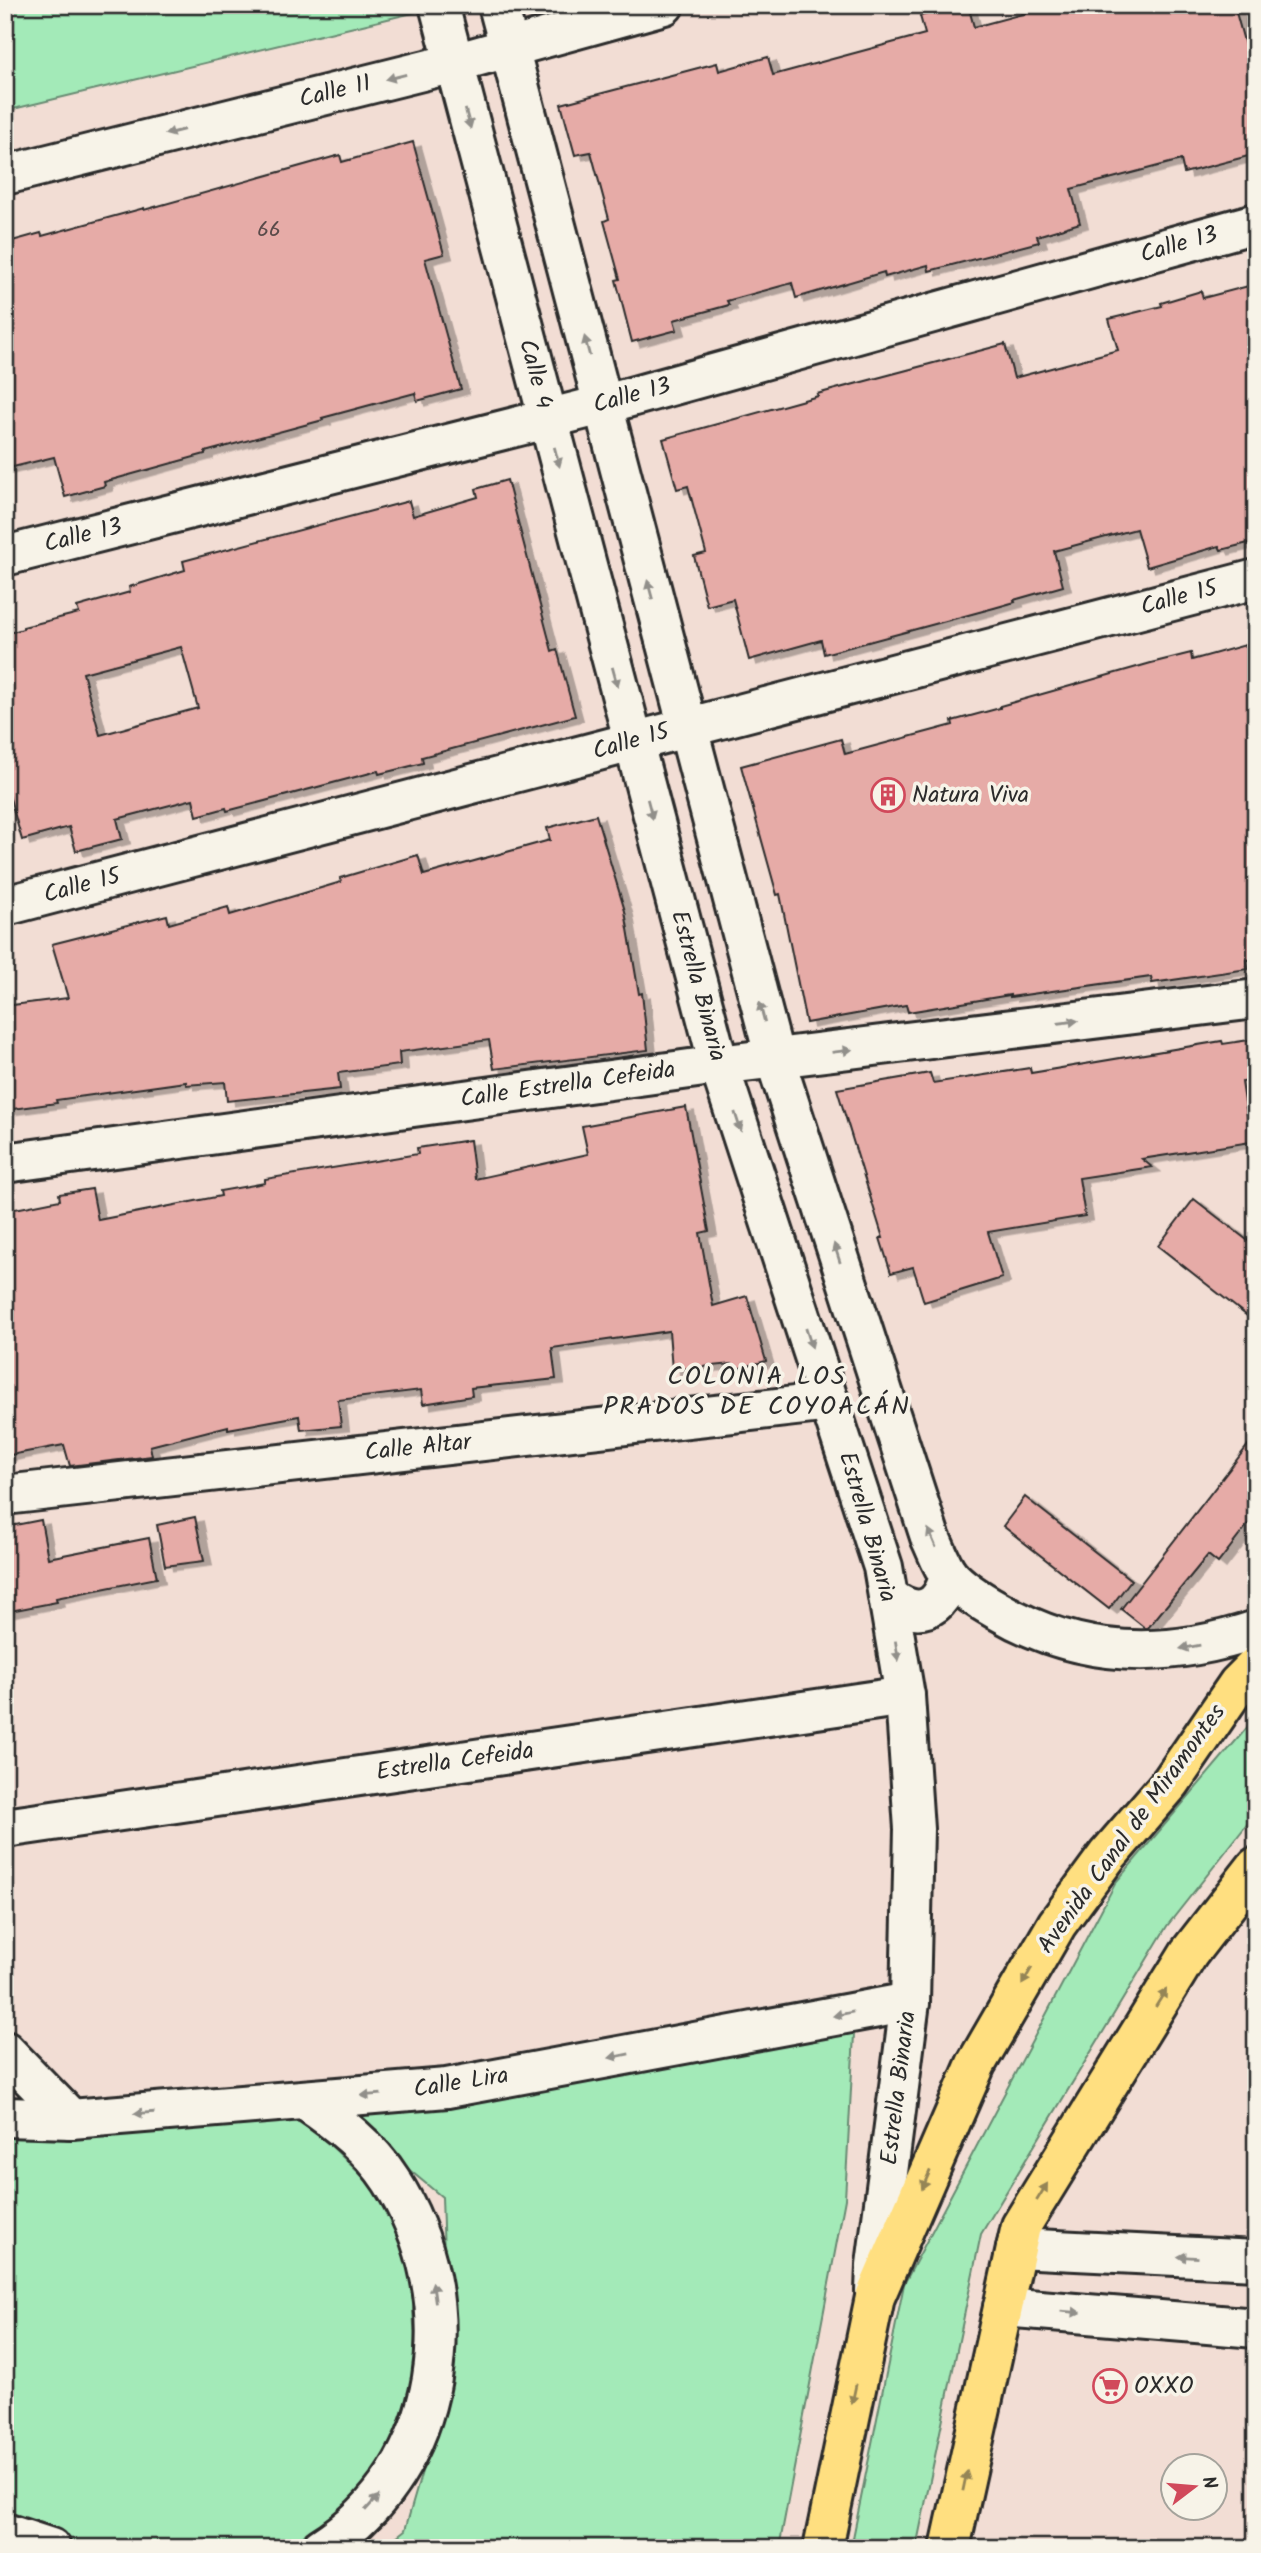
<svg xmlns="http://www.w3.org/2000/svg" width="1261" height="2553" font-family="Kalam,sans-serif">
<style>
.green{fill:#a3eab8;stroke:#678a72;stroke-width:2}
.building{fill:#e6aba7;stroke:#2b2b2b;stroke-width:2;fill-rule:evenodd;filter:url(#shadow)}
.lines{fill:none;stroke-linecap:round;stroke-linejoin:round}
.minor-casing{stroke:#2b2b2b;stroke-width:44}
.tertiary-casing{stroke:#2b2b2b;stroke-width:44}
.primary-casing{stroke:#2b2b2b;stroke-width:44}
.minor{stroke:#f7f3e8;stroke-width:38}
.tertiary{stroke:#f7f3e8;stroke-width:38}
.primary{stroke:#ffdf80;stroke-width:38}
.oneway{fill:#918f8a}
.oneway2{fill:#958556}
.labels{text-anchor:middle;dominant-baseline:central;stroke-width:7;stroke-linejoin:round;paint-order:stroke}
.number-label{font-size:21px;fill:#5a4b4a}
.street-label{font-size:24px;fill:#2b2b2b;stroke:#f7f3e8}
.poi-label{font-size:24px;fill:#2b2b2b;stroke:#f7f3e8;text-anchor:start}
.neighbourhood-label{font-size:26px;letter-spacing:2px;fill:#2b2b2b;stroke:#f7f3e8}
</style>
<defs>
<filter id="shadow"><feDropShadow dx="8" dy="4.5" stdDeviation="0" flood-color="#0004"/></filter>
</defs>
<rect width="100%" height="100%" fill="#f2ddd4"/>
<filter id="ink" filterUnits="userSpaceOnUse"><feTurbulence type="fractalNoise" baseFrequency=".0143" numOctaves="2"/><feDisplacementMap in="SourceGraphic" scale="14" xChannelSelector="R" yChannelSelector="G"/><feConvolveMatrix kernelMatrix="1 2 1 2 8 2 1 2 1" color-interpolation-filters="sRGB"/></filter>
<g filter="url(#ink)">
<g class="green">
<polygon points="5,5 424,5 425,10 5,111"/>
<polygon points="1256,1717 1256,1813 1167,1926 981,2234 916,2548 851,2548 904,2284 1116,1882"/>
<polygon points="855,2016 845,2199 779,2548 382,2548 405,2530 430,2444 447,2345 442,2197 342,2114"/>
<polygon points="280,2112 309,2124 405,2218 417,2260 413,2310 416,2357 406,2424 335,2548 85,2548 5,2522 5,2127"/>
</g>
<g class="building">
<polygon points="959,5 968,5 974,27 1056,5 1234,5 1256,85 1256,154 1184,173 1181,160 1071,189 1080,223 1037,236 1039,242 929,271 928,265 885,277 884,272 796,298 792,283 727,301 729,305 674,320 677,330 632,342 616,280 620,279 604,221 609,219 591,152 575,155 561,104 717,63 719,71 768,57 773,75 925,34 920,16"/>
<polygon points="413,142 444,254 425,259 461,389 417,401 415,393 322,418 323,420 205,452 205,454 104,482 105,486 65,497 54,457 5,469 5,243 41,233 42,236 144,208 144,210 340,155 342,162"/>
<polygon points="1256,284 1256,541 1221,550 1219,546 1147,567 1136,529 1054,551 1063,586 1014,600 1015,602 994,608 824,654 821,640 749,660 733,599 707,606 694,556 706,553 688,486 677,489 663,439 818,396 817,394 1005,344 1014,378 1118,350 1109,319 1162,306 1161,303 1201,291 1203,298"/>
<path d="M 507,480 L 552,651 L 557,649 L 575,716 L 422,757 L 423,763 L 379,774 L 378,771 L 227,811 L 226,808 L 197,816 L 193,799 L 117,819 L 122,839 L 76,851 L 69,827 L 22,840 L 5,781 L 5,634 L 23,629 L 23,627 L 79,613 L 77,607 L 130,592 L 129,587 L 185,570 L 183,561 L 409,501 L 413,516 L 478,497 L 476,489 ZM 181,647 L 198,708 L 100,735 L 83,673 Z"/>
<polygon points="1256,642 1256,959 1247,960 1248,969 1152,983 1151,977 1010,997 1010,995 908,1012 906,1005 806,1023 780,894 777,895 741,766 841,739 845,754 953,725 952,721 1000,708 1000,706 1151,663 1191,653 1192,660"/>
<polygon points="596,815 625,911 639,994 642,993 648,1050 494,1069 489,1040 399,1052 400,1065 338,1073 340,1089 227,1101 225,1082 186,1085 186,1082 56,1100 57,1103 5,1110 5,1006 68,998 52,944 167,915 169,924 228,907 230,915 341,882 340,878 418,855 424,875 550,840 547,828"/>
<polygon points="1256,1039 1256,1080 1242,1082 1251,1142 1142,1159 1152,1167 1079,1178 1085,1216 988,1232 1002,1278 924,1302 913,1267 891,1273 880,1238 883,1238 837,1089 930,1073 933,1083 1030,1068 1031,1073 1222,1041 1223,1044"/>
<polygon points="686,1107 709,1231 700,1233 713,1306 747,1296 766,1361 733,1370 732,1364 672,1370 669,1331 552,1348 556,1379 471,1388 472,1396 423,1404 421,1390 338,1400 341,1426 301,1430 299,1416 228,1429 228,1426 150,1446 152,1456 70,1466 64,1445 5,1456 5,1211 60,1200 59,1194 92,1189 98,1220 221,1196 220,1191 265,1183 265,1179 418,1154 417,1148 470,1140 475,1179 588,1154 582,1126"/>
<polygon points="1194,1199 1256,1247 1256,1323 1158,1246"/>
<polygon points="1256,1435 1256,1514 1218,1563 1208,1555 1148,1628 1145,1628 1121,1609"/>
<polygon points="1025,1497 1131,1580 1109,1609 1003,1526"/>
<polygon points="195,1517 204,1561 165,1566 157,1525"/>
<polygon points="41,1520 48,1558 149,1538 157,1578 56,1598 57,1602 5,1612 5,1527"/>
</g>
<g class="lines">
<g class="minor-casing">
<g id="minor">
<polyline points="5,175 454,63 664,5"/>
<polyline points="5,556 602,405 1256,223"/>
<polyline points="5,906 1256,579"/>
<polyline points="5,1163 719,1065 1256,999"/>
<polyline points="5,1495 830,1402"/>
<polyline points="5,1828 905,1696"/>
<polyline points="5,2051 71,2119"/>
<path d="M 306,2101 C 338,2123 370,2147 391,2180 C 468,2299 446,2470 321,2548"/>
<polyline points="5,2117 71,2119 447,2088 910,2002"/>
<polyline points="5,2533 51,2548"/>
</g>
</g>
<g class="tertiary-casing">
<g id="tertiary">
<polyline points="439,5 719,1065 883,1567 905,1696 914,1829 910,2002 876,2265 875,2291"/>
<path d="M 498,5 L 775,1059 L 930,1537 C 936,1549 941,1565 949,1575 C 961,1589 981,1601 997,1610 C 1080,1659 1166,1660 1256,1630"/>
<path d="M 888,1596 C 916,1620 942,1611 949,1575"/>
<polyline points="1016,2248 1256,2260"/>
<polyline points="1003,2307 1256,2328"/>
</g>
</g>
<g class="primary-casing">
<g id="primary">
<polyline points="823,2548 875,2297 976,2064 1057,1924 1107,1856 1171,1782 1238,1684 1256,1666"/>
<polyline points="950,2548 1021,2226 1189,1953 1256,1867"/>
</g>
</g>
<use href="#minor" class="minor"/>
<use href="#tertiary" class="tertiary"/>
<use href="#primary" class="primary"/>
</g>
<defs><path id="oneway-solid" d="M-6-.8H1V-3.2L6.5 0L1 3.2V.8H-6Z" transform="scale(1.75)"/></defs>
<g class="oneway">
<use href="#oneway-solid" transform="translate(396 77) rotate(166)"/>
<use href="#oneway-solid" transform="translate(468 119) rotate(75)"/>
<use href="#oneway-solid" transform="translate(175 132) rotate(166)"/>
<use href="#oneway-solid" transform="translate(587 346) rotate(-105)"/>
<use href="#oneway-solid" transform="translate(557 457) rotate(75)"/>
<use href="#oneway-solid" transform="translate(650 590) rotate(-105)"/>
<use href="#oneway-solid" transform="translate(615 677) rotate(75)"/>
<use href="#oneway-solid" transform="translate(650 809) rotate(75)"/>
<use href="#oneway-solid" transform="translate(762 1012) rotate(-105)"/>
<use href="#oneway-solid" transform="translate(1068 1022) rotate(-7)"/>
<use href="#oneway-solid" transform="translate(842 1051) rotate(-7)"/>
<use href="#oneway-solid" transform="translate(738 1122) rotate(72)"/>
<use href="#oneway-solid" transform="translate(837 1253) rotate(-108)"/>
<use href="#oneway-solid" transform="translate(809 1338) rotate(72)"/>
<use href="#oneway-solid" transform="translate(932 1538) rotate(-113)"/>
<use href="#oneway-solid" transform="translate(1190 1647) rotate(170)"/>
<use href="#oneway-solid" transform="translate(897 1651) rotate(81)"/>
<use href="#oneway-solid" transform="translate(843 2014) rotate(169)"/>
<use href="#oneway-solid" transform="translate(619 2056) rotate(169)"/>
<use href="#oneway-solid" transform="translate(371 2095) rotate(175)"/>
<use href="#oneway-solid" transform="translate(144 2113) rotate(176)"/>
<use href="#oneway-solid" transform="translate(1188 2257) rotate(-177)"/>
<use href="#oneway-solid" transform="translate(434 2292) rotate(-98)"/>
<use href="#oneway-solid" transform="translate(1071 2312) rotate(5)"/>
<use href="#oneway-solid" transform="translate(372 2503) rotate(-48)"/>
</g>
<g class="oneway2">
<use href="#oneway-solid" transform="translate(1027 1976) rotate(120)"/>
<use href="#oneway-solid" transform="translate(1161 1998) rotate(-58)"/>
<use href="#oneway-solid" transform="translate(926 2180) rotate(114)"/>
<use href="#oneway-solid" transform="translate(1042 2192) rotate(-58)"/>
<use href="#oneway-solid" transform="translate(854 2394) rotate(102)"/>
<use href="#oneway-solid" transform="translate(965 2481) rotate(-78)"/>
</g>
</g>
<defs>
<g id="building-ring" transform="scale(1.75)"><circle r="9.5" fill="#f7f3e8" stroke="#d1495b" stroke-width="1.5"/><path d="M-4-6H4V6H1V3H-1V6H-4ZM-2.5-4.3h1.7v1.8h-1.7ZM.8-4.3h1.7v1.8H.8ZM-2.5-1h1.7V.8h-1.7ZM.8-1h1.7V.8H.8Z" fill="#d1495b"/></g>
<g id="supermarket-ring" transform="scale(1.75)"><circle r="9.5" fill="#f7f3e8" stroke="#d1495b" stroke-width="1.5"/><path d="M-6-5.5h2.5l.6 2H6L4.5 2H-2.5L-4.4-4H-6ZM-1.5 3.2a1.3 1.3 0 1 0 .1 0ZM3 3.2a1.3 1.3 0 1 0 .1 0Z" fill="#d1495b"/></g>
</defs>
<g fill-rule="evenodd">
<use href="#building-ring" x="888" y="795"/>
<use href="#supermarket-ring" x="1110" y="2386"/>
</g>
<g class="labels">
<g class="number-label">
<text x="269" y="230">66</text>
</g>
<g class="street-label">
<text transform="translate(335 92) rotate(-14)">Calle 11</text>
<text transform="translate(1179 245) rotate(-16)">Calle 13</text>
<text transform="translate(535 374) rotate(75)">Calle 4</text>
<text transform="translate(632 396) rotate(-15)">Calle 13</text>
<text transform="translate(83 536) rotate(-14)">Calle 13</text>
<text transform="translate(1179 598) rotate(-15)">Calle 15</text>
<text transform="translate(631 742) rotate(-16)">Calle 15</text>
<text transform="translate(82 886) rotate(-15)">Calle 15</text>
<text transform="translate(698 986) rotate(75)">Estrella Binaria</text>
<text transform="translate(568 1085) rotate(-8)">Calle Estrella Cefeida</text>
<text transform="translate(418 1448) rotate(-6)">Calle Altar</text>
<text transform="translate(867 1527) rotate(74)">Estrella Binaria</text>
<text transform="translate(455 1762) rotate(-8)">Estrella Cefeida</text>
<text transform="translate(1132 1829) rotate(-54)">Avenida Canal de Miramontes</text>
<text transform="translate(461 2083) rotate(-9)">Calle Lira</text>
<text transform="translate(899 2088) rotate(-83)">Estrella Binaria</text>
</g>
<g class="poi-label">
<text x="912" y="795">Natura Viva</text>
<text x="1134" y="2386">OXXO</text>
</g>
<g class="neighbourhood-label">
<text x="757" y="1377">COLONIA LOS<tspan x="757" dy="30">PRADOS DE COYOACÁN</tspan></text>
</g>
</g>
<rect width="1261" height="2553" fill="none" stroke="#f7f3e8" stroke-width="28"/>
<rect x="14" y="14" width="1233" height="2525" fill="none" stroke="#2b2b2b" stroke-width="2.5" filter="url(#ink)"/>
<g transform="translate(1194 2487) rotate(74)"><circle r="33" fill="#f7f3e8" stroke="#a5a39c" stroke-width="2"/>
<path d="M0-5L12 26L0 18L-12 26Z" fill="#d1495b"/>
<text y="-10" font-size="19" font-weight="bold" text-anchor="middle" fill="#2b2b2b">N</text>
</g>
</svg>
